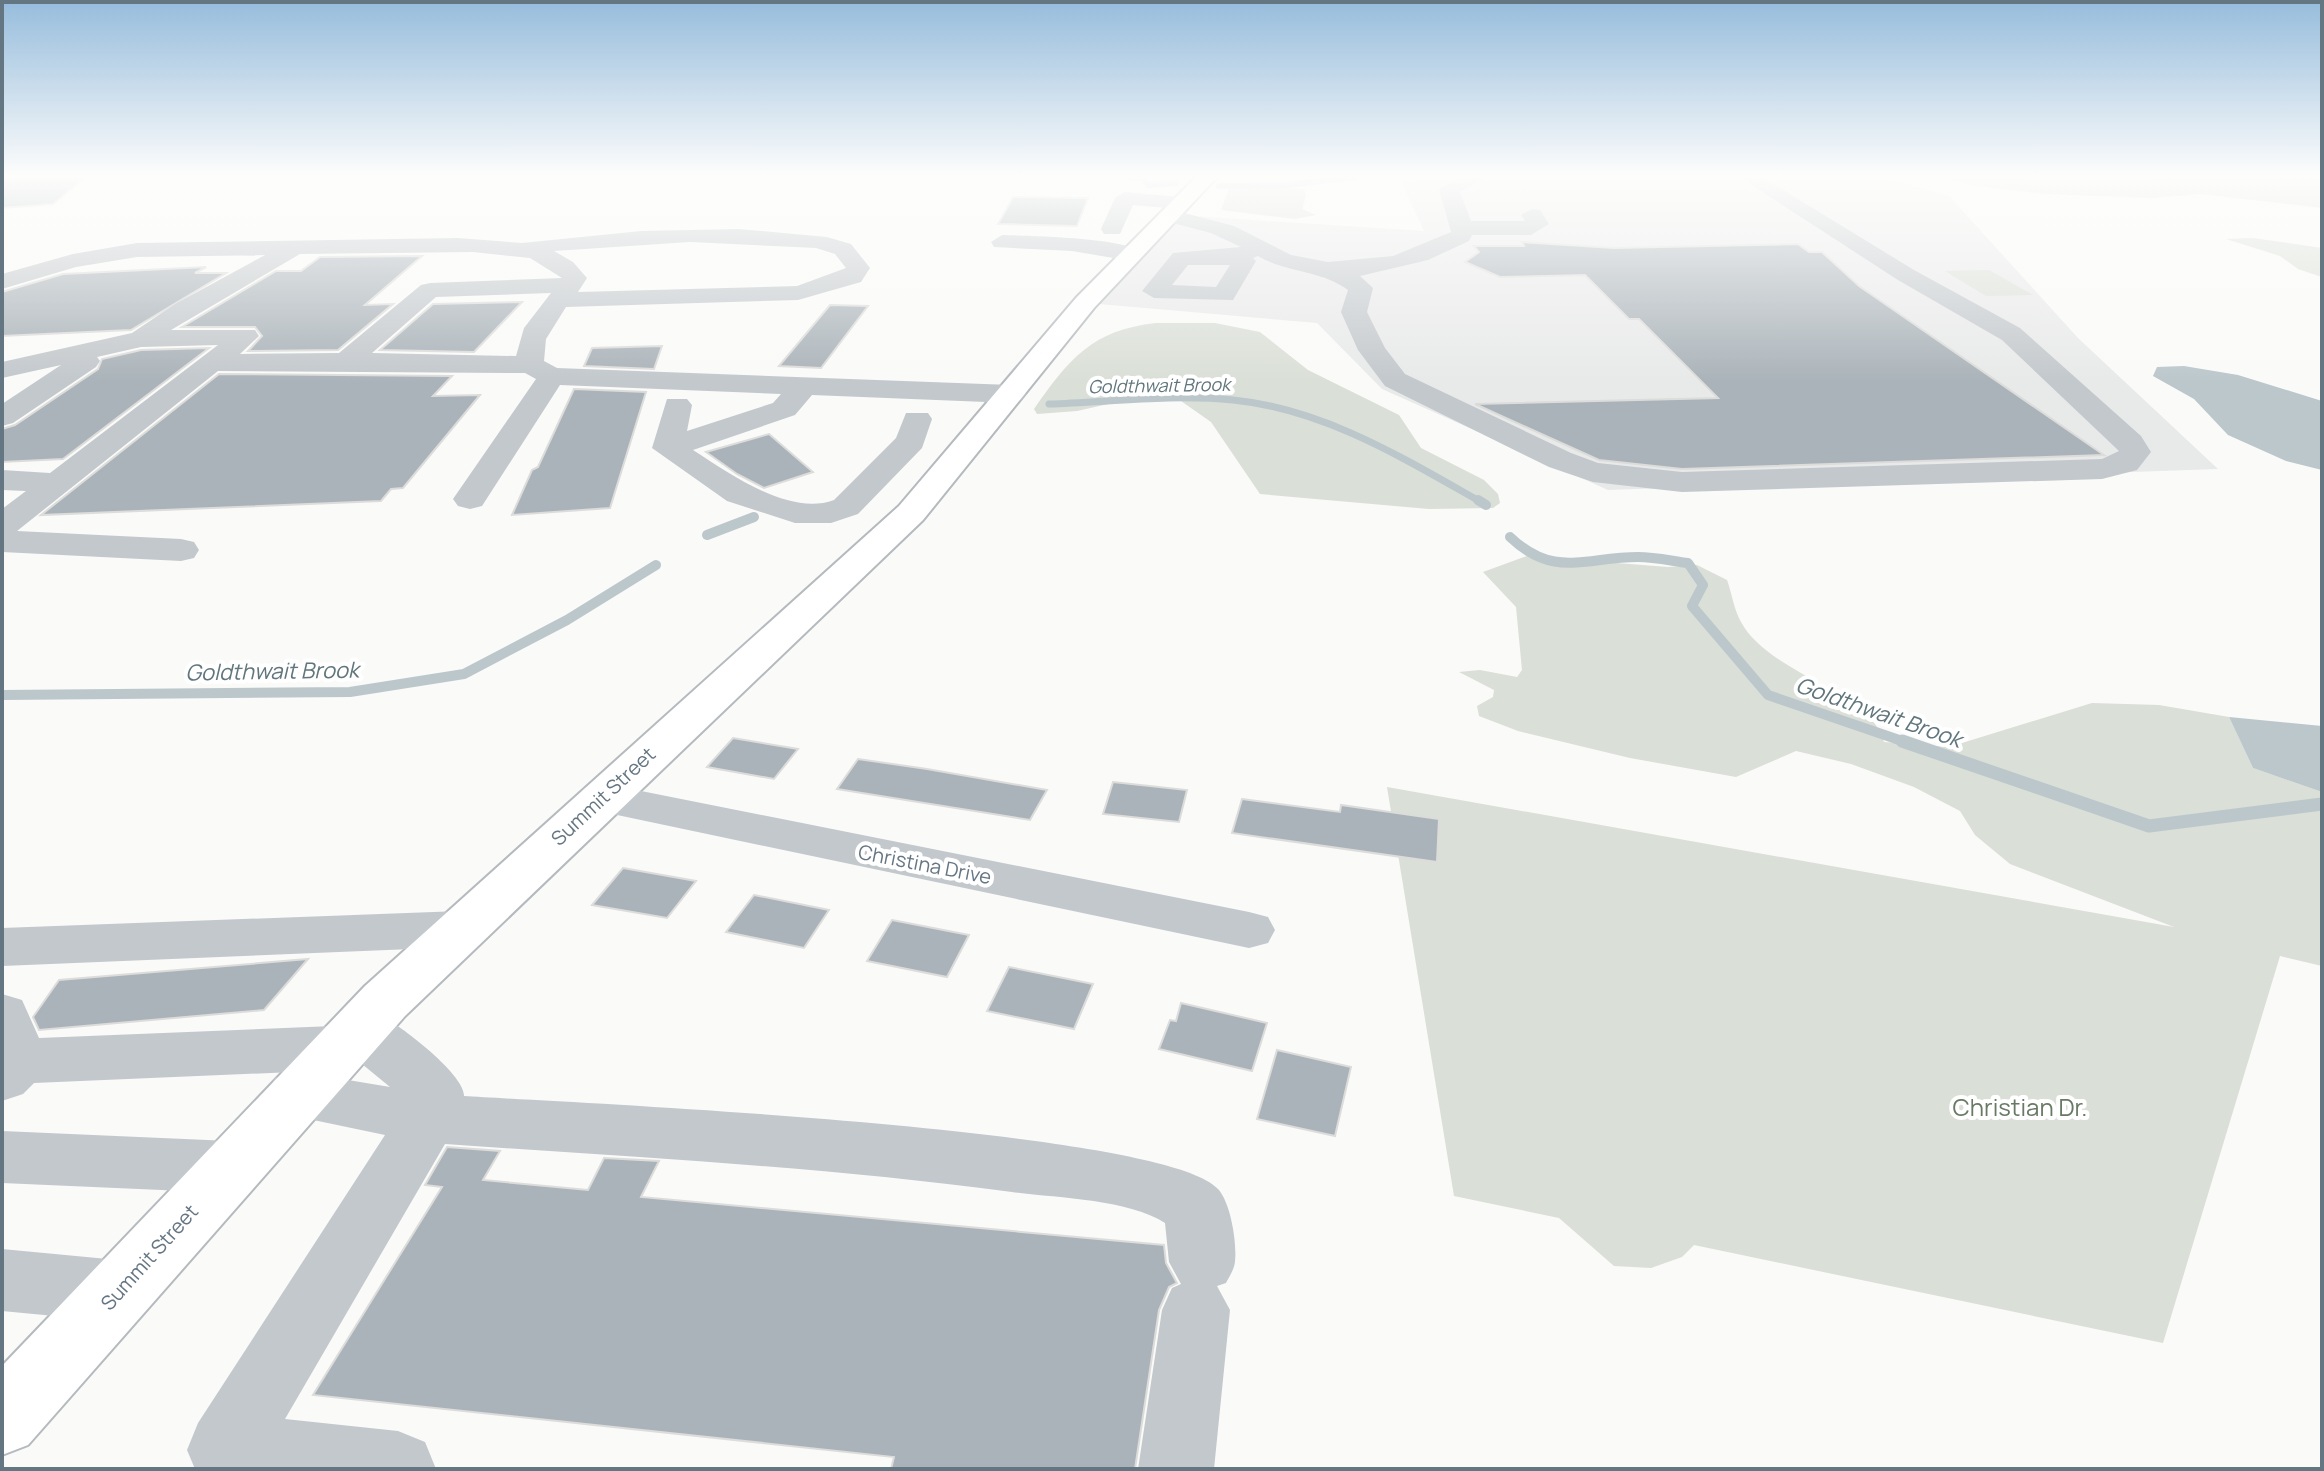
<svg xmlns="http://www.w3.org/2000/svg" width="2324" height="1471" font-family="Manrope,sans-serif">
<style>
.built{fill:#e8e9e9}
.green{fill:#dadfd7}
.water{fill:#bbc7cb}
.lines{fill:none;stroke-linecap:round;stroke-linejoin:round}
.stream-far3{stroke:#bbc7cb;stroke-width:6}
.stream-far2{stroke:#bbc7cb;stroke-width:7}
.stream-far1{stroke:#bbc7cb;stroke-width:10}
.stream{stroke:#bbc7cb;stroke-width:13}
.building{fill:#aab3b9;stroke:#dcdcda;stroke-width:2}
.major-casing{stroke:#b5babe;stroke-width:4}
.minor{fill:#c3c8cc;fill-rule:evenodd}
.major{fill:#fff;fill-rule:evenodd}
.labels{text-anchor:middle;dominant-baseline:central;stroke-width:8;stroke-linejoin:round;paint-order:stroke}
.far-water-label{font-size:18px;font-style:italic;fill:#60757c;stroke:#fff}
.street-label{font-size:20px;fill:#657683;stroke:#fff}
.water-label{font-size:22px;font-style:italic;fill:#60757c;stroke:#fff}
.near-park-label{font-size:24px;fill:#687a64;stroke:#fff}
</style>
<rect width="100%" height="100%" fill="#fafaf8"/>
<polygon class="built" points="1423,177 1882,177 1949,196 2078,338 2218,469 1608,490 1382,389 1317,323 1099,304 1177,215 1424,231 1401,181"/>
<g class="green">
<polygon points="1937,177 2069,180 2310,177 2322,180 2322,208 2200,194 2152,198 2044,194 1977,186"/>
<polygon points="1230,186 1304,189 1306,196 1302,209 1316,215 1295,219 1221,210"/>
<polygon points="2253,238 2322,248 2322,277 2298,269 2280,256 2226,239"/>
<polygon points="1989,270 2033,295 1986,296 1945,271"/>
<path d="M 1156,323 L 1215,323 L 1260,332 L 1308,370 L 1399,415 L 1421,448 L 1484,480 L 1498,494 L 1500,503 L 1493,508 L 1429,509 L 1260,494 L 1211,422 L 1171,394 L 1162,392 L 1077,411 L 1037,414 L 1034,409 C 1069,359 1092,330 1156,323 Z"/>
<path d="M 1527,556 L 1668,567 L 1697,565 L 1727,580 C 1732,594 1734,610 1741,622 C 1767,672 1875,696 1884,742 L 1949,747 L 2092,703 L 2159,705 L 2229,717 L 2253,768 L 2322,792 L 2322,966 L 2280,956 L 2163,1343 L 1694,1245 L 1682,1257 L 1651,1268 L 1614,1266 L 1559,1218 L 1454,1196 L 1387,787 L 2174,927 L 2010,864 L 1975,835 L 1960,811 L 1914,787 L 1851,764 L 1796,751 L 1736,777 L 1630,758 L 1518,731 L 1479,716 L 1477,706 L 1493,697 L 1494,690 L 1459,672 L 1480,670 L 1517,677 L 1522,670 L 1516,607 L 1483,572 Z"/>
</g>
<g class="water">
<polygon points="2184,366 2238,375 2322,401 2322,470 2286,461 2228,435 2194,399 2153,376 2157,367"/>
<polygon points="2229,717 2322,726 2322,792 2253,768"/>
</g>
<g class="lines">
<g class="stream-far3">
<polyline points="1128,177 1142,178 1149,185 1176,183"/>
<polyline points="1219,186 1286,185 1356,177"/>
</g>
<path class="stream-far2" d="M 1049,404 C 1110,402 1172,394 1233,400 C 1324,409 1403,458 1481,502"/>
<g class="stream-far1">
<polyline points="1478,500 1486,505"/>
<polyline points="707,535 754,517"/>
<path d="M 1510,537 C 1554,579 1585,557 1638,557 C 1655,557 1672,561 1688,563 L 1703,585 L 1692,606 L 1768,695 L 1908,743"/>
<polyline points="2,695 350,692 464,674 567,620 656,565"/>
</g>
<polyline class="stream" points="1902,741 2149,826 2322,804"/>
</g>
<g class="building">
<polygon points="2,177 86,177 53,204 2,208"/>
<polygon points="1013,197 1088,198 1077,226 998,224"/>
<polygon points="1522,242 1614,248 1798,244 1809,252 1822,252 1859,286 2104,455 1682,469 1599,460 1475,404 1718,398 1639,319 1629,319 1585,275 1500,277 1465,262 1479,252 1474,246 1524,246"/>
<polygon points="422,256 365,305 393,304 338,350 248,351 262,336 255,327 182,327 276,271 301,271 320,257"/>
<polygon points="206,267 195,273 226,273 131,330 2,336 2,292 63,274"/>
<polygon points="522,302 474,352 380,350 433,304"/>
<polygon points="830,305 868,306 821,368 779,366"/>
<polygon points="662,346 654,369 584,366 592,348"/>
<polygon points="209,348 63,459 2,462 2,429 15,425 98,369 102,359 141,350"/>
<polygon points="219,374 452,376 433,396 480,395 403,488 391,489 381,501 41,515"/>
<polygon points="574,389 646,392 610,508 512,515 532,470 538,467"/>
<polygon points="769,434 813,472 764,488 737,474 706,452"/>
<polygon points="733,738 798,749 774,779 707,767"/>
<polygon points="858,759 927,769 1047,790 1030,820 837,789"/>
<polygon points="1113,782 1187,790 1179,822 1103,814"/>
<polygon points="1242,799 1340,812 1341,805 1439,819 1437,862 1232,833"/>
<polygon points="623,868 696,881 667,918 592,905"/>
<polygon points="754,895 829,910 804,948 726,932"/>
<polygon points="892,920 969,935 947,977 867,961"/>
<polygon points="308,959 264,1010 39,1030 33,1017 59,980"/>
<polygon points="1009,967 1093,984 1074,1029 987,1011"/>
<polygon points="1181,1003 1267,1023 1252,1071 1159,1049 1170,1020 1176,1021"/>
<polygon points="1277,1050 1351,1067 1335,1136 1257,1119"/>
<polygon points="447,1147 500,1151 483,1180 588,1190 604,1158 659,1161 641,1197 1164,1245 1166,1263 1177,1283 1169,1287 1159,1310 1135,1469 891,1469 894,1457 313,1395 442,1187 425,1185"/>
</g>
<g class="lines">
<g class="major-casing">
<polygon id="major" points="1196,177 1217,177 1094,308 923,520 405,1016 28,1445 2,1455 2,1366 365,986 899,506 1076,298"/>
</g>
<g class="minor">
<path d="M 1461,177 L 1487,177 L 1460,192 L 1471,221 L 1525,221 L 1521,215 L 1532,209 L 1540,210 L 1549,224 L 1531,235 L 1472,235 L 1469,241 L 1428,260 L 1360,276 L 1373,288 L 1367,312 L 1385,348 L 1405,374 L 1571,453 L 1598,463 L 1682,472 L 2102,459 L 2119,451 L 2002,340 L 1898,280 L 1739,177 L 1762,177 L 1914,270 L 2020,328 L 2141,436 L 2151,452 L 2137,470 L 2102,479 L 1682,492 L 1593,482 L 1549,467 L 1385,386 L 1358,350 L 1341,312 L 1348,290 C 1322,270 1287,273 1258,256 L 1253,258 L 1256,261 L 1233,300 L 1154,298 L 1142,291 L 1173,253 L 1241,247 L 1211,233 L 1161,220 L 1158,215 L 1161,210 L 1169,209 L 1234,226 L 1291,255 L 1328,262 L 1393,256 L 1451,232 L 1439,189 ZM 1188,265 L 1230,265 L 1216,287 L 1172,285 Z"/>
<polygon points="1125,192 1180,197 1190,203 1180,209 1133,205 1120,234 1104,234 1101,229 1115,198"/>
<path d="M 739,229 L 827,237 L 851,244 L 870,268 L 861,282 L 798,300 L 566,307 L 546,339 L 544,361 L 557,368 L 1011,385 L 1021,388 L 1026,394 L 1021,400 L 1011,403 L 812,395 L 795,415 L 693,450 C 729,473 789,517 834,500 L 896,438 L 906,413 L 928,413 L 932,419 L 922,448 L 858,514 L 831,523 L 795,523 L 727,501 L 652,448 L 667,399 L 687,399 L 692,405 L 687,431 L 773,403 L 781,394 L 560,385 L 482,506 L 470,509 L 458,506 L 453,499 L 536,379 L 525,373 L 218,371 L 17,531 L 181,539 L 194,542 L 199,550 L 194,558 L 181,561 L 2,552 L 2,509 L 26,491 L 2,490 L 2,470 L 50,473 L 218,345 L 141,347 L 97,357 L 100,361 L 96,367 L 13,423 L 2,426 L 2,404 L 61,365 L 2,378 L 2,362 L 132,333 L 175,304 L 265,255 L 137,257 L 76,267 L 2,289 L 2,274 L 73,254 L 137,243 L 458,238 L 522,243 L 641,231 ZM 690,242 L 816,248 L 835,254 L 846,268 L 797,286 L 578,292 L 587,278 L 573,262 L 554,251 ZM 473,252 L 530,258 L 562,278 L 430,283 L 421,285 L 339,353 L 240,354 L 259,336 L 255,330 L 171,330 L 300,254 ZM 551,293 L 524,328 L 516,356 L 372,353 L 436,297 Z"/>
<path d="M 1002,235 C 1027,236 1130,237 1143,254 L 1131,261 L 1072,251 L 994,247 L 991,242 Z"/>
<polygon points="601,783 1249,912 1268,917 1275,930 1268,943 1249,948 584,808 578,798 584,788"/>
<polygon points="460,911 479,916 486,929 479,942 460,947 2,966 2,928"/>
<path d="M 2,994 L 22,1000 L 39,1038 L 333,1026 L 340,1013 C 348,1010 356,1006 364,1008 C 386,1012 466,1074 464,1096 C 573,1103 1169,1128 1219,1190 C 1231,1205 1237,1243 1235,1261 C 1235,1268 1229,1277 1226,1283 L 1217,1286 L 1230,1310 L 1214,1469 L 1138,1469 L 1162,1310 L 1172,1288 L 1181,1284 L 1169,1262 L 1165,1223 C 1128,1199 1056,1198 1012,1192 C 824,1167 634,1157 445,1144 L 285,1419 L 398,1431 L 425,1442 L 436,1469 L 195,1469 L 187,1450 L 198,1423 L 385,1135 L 275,1112 L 266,1095 L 275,1078 L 293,1072 L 34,1083 L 23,1094 L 2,1101 ZM 362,1064 L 390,1087 L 300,1072 L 342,1070 Z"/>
<polygon points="2,1131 230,1141 252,1148 261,1167 252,1186 230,1193 2,1183"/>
<polygon points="2,1249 118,1260 142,1269 152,1291 142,1313 118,1322 2,1311"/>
</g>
<use href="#major" class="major"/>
</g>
<linearGradient id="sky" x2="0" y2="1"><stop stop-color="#96bcdc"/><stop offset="0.46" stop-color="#fdfdfc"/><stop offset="1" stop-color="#fdfdfc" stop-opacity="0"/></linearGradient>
<rect width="2324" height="382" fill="url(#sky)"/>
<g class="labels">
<g class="far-water-label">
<text transform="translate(1159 385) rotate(-1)">Goldthwait Brook</text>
</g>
<g class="street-label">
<text transform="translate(603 796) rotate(-43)">Summit Street</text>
<text transform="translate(925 864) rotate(11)">Christina Drive</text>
<text transform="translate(149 1257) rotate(-48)">Summit Street</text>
</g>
<g class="water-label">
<text transform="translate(272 671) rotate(-1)">Goldthwait Brook</text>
<text transform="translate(1879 712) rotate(19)">Goldthwait Brook</text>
</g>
<g class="near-park-label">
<text x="2020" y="1106">Christian Dr.</text>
</g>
</g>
<rect width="2324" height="1471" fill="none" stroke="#657683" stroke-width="8"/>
</svg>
